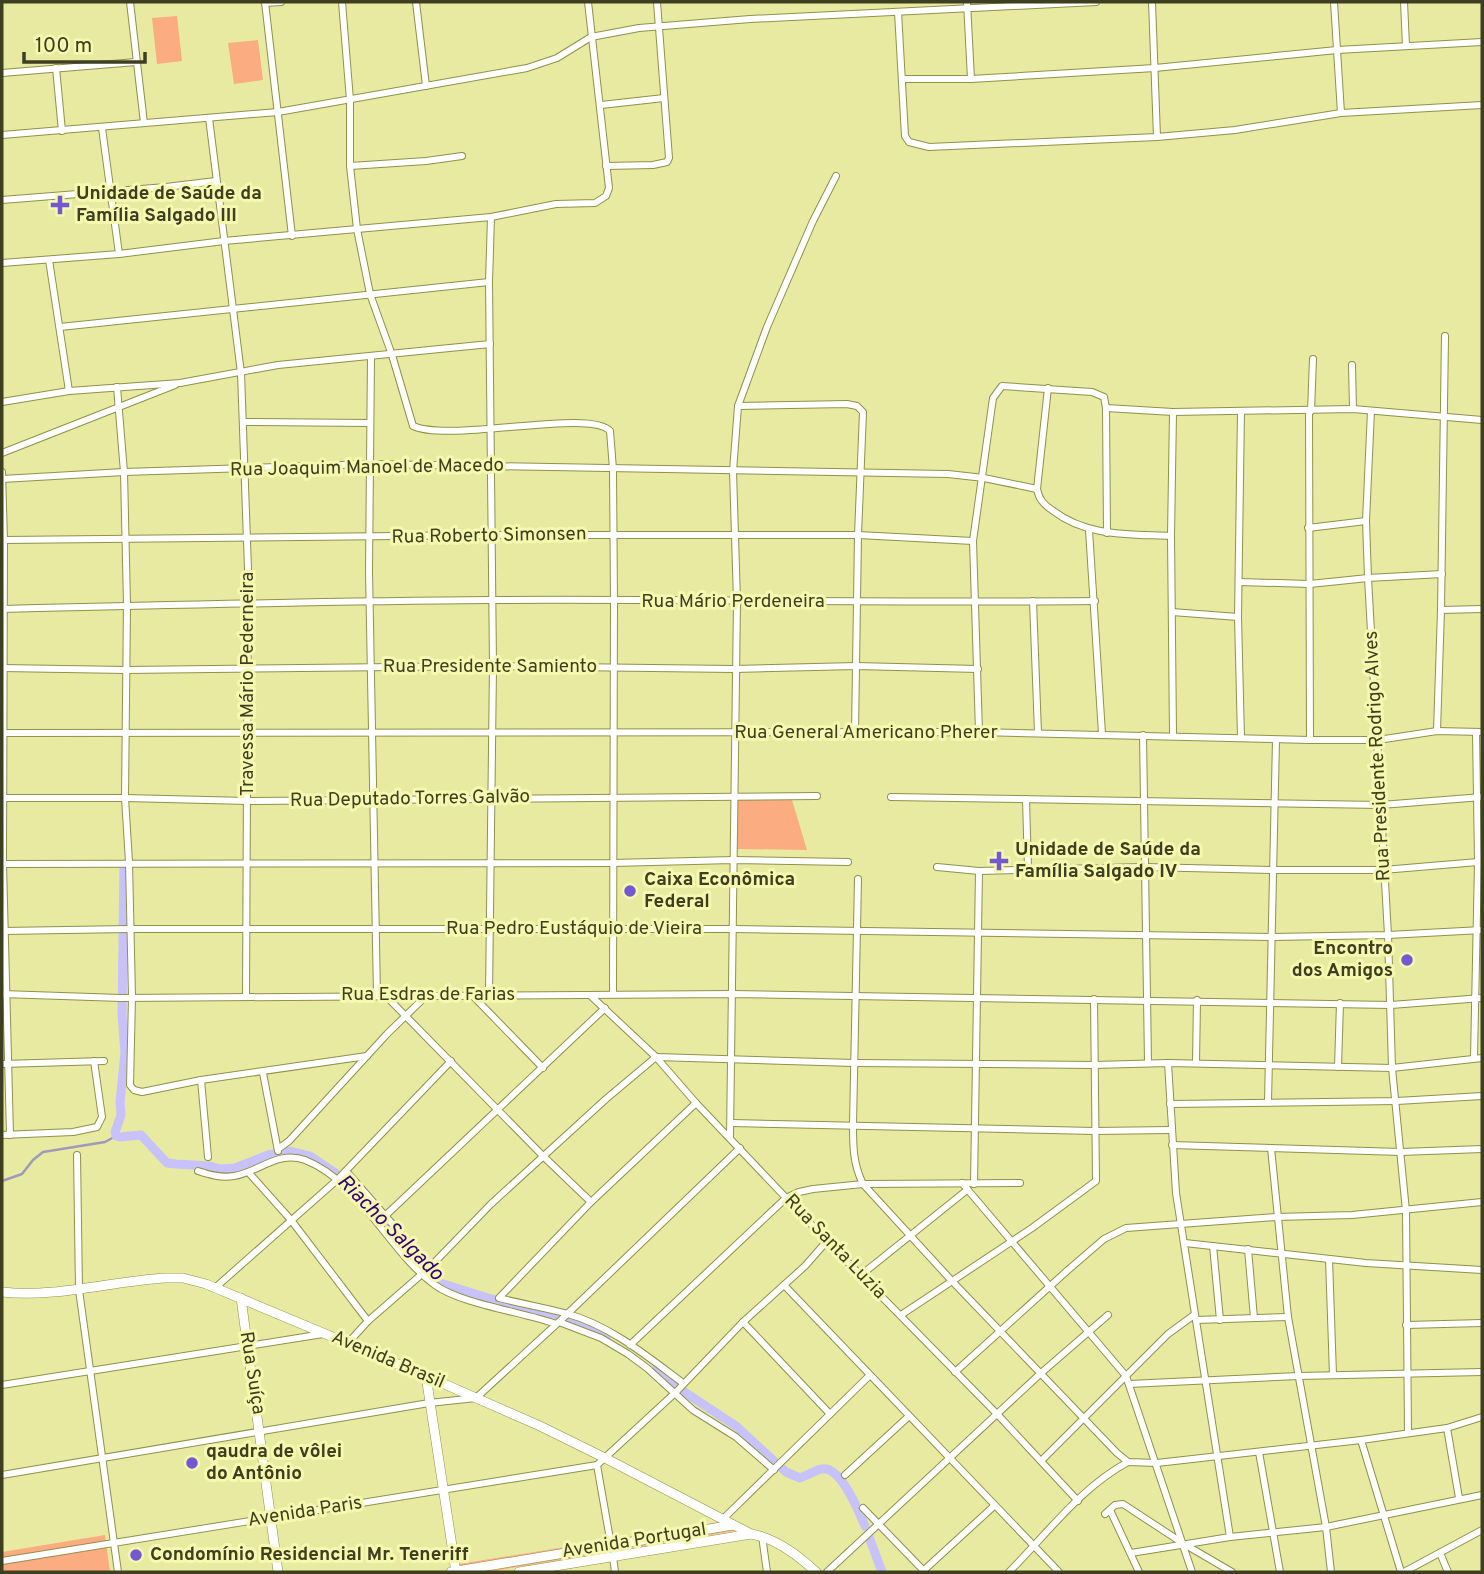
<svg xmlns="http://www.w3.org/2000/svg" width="1484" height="1574" font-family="Overpass,sans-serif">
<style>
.green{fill:#fbac81}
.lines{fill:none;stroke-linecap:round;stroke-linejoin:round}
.stream{stroke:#9e9aba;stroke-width:2.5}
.canal{stroke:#c7c1fc;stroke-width:9}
.street-casing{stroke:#90914b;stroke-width:8}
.secondary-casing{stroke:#90914b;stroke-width:10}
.street{stroke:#fff;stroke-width:6}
.secondary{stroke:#fff;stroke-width:9}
.poi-dot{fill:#7358d2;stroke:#f5f8ae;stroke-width:2.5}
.labels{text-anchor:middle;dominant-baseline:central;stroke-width:6;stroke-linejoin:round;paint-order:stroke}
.poi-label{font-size:19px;font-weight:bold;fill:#3e3f21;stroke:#f5f8ae;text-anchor:start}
.street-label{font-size:19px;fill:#3e3f21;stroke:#f5f8ae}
.water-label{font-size:21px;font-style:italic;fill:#320378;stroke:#f5f8ae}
</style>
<rect width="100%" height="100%" fill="#e8eaa2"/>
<g class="green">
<polygon points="177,16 182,61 157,64 152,18"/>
<polygon points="258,40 263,80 234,84 228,43"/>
<polygon points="738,799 792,800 807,850 736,849"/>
<polygon points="732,1520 746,1529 487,1572 454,1572 453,1565"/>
<polygon points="105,1535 110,1572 2,1572 2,1552"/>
</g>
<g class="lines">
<polyline class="stream" points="2,1181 22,1174 33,1160 43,1152 105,1142 116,1136"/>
<g class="canal">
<polyline points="124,864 122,1015 125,1053 120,1102 121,1115 115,1132 116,1136 120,1137 141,1135 167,1163 176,1164 210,1166 220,1169 235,1168 268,1155 290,1151 310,1156 347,1181 440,1283 488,1298 566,1317 608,1334"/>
<path d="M 657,1367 L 686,1393 L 736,1426 L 786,1472 L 800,1478 C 807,1476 815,1470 822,1469 C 841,1466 859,1512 865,1526"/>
<polyline points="868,1534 882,1572"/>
</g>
<g class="street-casing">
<g id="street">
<polyline points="130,2 144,123"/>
<polyline points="265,2 292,236"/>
<path d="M 342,2 L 350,100 L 350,166 L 357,229 L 370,294 L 392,355 L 413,426 C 451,443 591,408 610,431 L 613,469 L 614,602 L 613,994"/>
<polyline points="416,2 426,86"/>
<polyline points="967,2 971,79"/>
<polyline points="1152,2 1157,137"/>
<polyline points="1334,2 1341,113"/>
<polyline points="1404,2 1406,46"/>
<polyline points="265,3 281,2"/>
<polyline points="898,12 905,136 909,142 929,147 1157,137 1235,130 1341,113 1482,105"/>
<polyline points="56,68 62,131"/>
<polyline points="2,73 136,62"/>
<polyline points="903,79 971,79 1155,68 1337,50 1482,42"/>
<polyline points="601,105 664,98"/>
<polyline points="209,118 241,373 248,569 246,996"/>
<polyline points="102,128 119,254"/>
<polyline points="2,135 278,112 527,68 557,58 591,37 639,28 750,19 1096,2"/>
<polyline points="350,166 426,161 462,156"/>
<polyline points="606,166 653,165 667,162 669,158 657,2"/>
<polyline points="2,200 166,187 216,181"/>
<polyline points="49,260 69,391"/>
<polyline points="2,263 119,254 224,241 491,217 556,204 595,203 606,196 609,188 588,2"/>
<polyline points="60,327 489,282"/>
<polyline points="371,357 369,571 377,995"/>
<polyline points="1352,365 1353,409"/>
<polyline points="117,387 124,472 127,605 125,798 129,862 132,997 130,1085 134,1090 142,1092 201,1080 367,1056"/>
<path d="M 1048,388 L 1037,489 C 1039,499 1043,504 1052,510 C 1087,537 1129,534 1171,536"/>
<polyline points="2,402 69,391 180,383 278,365 490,344"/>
<polyline points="738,406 847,404 857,406 863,412 858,535 855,732"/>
<polyline points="1106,408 1173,412 1353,409 1482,420"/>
<polyline points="1241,411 1238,617 1241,738"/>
<polyline points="1309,411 1310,740"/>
<polyline points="1311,411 1313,359"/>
<polyline points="1371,411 1366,521 1368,578 1388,935 1392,1068 1406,1211 1408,1432"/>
<polyline points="243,422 370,423"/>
<polyline points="2,453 175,385"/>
<polyline points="2,472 4,540 3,864 10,1135"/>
<polyline points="2,479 124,472 371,464 948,474 984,478 1037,489"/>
<polyline points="1308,528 1366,521"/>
<polyline points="1089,530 1102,734"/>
<polyline points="4,540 492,535 858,535 973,541"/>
<polyline points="1239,582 1310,584 1368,578 1442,574"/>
<polyline points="1033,601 1038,733"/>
<path d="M 2,609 C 165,605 328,601 491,600 C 692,599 894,603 1095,601"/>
<polyline points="1441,610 1482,609"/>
<polyline points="1172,612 1238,617"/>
<polyline points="2,668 126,670 493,666 734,669 856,666 978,669"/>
<polyline points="1437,731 1441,610 1445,336"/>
<polyline points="979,732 973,541 993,398 1002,386 1092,392 1104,397 1106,408 1107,533"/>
<polyline points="2,733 979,732 1310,740 1378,740 1437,731 1482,732"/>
<polyline points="1143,735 1148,1062"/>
<polyline points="1173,735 1171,536 1173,412"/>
<polyline points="891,797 1381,805 1482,797"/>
<polyline points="2,798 125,798 248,801 817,796"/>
<polyline points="1026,799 1028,869"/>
<polyline points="2,864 612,863 733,860 848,862"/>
<polyline points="937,867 979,871 1144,867 1274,870 1383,870 1478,862"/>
<path d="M 858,879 L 853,1125 C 853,1146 853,1164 863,1184 L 951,1280 L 1117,1453 L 1128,1462 L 1157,1463 L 1361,1440 L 1447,1428 L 1482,1417"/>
<polyline points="2,931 130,929 734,929 1272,937 1388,935 1482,930"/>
<polyline points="2,994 121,998 733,994 1391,1005 1482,998"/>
<polyline points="471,994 543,1068"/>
<polyline points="385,995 543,1156 591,1202"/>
<polyline points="489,995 493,666 489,282 491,217"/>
<polyline points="591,996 656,1057 696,1103 827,1241 998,1415 1078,1501"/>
<polyline points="1474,1058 1478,862 1476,732"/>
<polyline points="1168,1063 1176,1193 1230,1537"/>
<polyline points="1196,1063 1197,1000"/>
<polyline points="2,1064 104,1061"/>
<polyline points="1338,1067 1340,1003"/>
<polyline points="263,1073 278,1151"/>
<polyline points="201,1080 208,1157"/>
<polyline points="1268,1102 1276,740"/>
<polyline points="1170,1104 1397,1101 1482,1096"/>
<polyline points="731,1123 1094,1131 1171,1130"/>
<polyline points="2,1135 73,1132 97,1127 102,1117 94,1061"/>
<polyline points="730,1137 737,601 733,471 738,406 767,327 813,221 836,176"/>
<polyline points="1172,1145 1401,1152 1482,1149"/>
<polyline points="1271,1148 1288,1317 1326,1527 1331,1572"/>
<polyline points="278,1149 289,1141 387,1034 426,996"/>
<polyline points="77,1155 79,1290 118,1572"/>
<path d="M 198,1171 C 210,1175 221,1178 234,1176 C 259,1172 278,1150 305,1160 C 361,1182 388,1251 435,1285 C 461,1304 523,1312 556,1324"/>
<polyline points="346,1171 430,1267"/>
<polyline points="249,1173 291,1220 368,1321"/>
<polyline points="962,1183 1126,1376 1192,1572"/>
<polyline points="974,1184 979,871"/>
<polyline points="385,1216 605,1008"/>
<polyline points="1185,1243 1366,1263 1482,1270"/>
<polyline points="1213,1246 1220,1320"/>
<polyline points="1248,1249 1254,1318"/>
<polyline points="1329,1259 1333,1375"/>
<polyline points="861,1275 967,1190"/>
<polyline points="784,1285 1059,1572"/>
<polyline points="216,1287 337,1180 451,1061"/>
<polyline points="901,1315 1032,1228 1096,1181 1094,999"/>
<polyline points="1196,1320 1288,1317"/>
<polyline points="559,1322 601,1338 628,1354 647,1368 693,1410 736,1437 774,1470"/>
<polyline points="743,1322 830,1414"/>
<polyline points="1406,1325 1482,1323"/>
<polyline points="348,1343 368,1321 430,1267 491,1204 606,1099 656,1057 854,1063 1094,1065 1168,1063 1392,1068 1482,1058"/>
<polyline points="630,1345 786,1198 799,1192 813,1189 863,1184 1020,1183"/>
<polyline points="955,1372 1068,1270 1104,1239 1126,1228 1276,1217 1352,1215 1482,1202"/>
<path d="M 683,1383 C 648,1357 611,1326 568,1314 C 546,1308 522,1304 499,1298 L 591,1202 L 696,1103"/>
<polyline points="1129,1384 1299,1376 1482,1372"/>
<polyline points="2,1385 323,1334"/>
<polyline points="1447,1428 1459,1498"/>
<polyline points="1361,1440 1401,1572"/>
<polyline points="1259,1452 1280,1572"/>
<polyline points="1041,1461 1168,1334 1194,1315"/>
<polyline points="597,1465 611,1545"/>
<polyline points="2,1475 429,1403 476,1398 561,1320 740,1148"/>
<polyline points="845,1475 908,1417"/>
<polyline points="863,1508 925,1572"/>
<polyline points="1110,1510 1139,1572"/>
<polyline points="1105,1514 1115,1505 1123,1504 1184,1544 1232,1572"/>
<polyline points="723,1519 869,1376"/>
<polyline points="762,1536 767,1572"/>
<polyline points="1131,1553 1230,1537 1326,1527 1482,1495"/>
<polyline points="1440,1553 1448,1572"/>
<polyline points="613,1557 615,1572"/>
<polyline points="2,1561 597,1465 675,1393 743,1322 805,1266 827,1241"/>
<polyline points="827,1572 1040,1374 1108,1315"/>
<polyline points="922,1572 994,1506"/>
<path d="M 1009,1572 C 1046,1535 1081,1487 1128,1462"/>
<polyline points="1404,1572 1482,1530"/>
</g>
</g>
<g class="secondary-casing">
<g id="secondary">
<path d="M 2,1292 C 57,1298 111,1281 166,1278 L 183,1278 L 206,1284 L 426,1376 L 540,1426 L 605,1458 L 751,1534"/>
<polyline points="241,1298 278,1572"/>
<polyline points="426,1376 456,1572"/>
<polyline points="451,1572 733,1525"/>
<path d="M 519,1572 L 751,1534 C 776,1538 799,1556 816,1572"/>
</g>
</g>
<use href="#street" class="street"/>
<use href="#secondary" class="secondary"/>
</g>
<g class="poi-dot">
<path d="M56.5 194.5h7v7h7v7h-7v7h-7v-7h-7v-7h7z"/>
<path d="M995.5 850.5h7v7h7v7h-7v7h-7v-7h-7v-7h7z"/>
<circle cx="630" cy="891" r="7"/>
<circle cx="1407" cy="960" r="7"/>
<circle cx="192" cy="1463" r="7"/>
<circle cx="136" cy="1555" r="7"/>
</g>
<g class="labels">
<g class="poi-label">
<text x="76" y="194">Unidade de Saúde da<tspan x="76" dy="22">Família Salgado III</tspan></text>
<text x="1015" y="850">Unidade de Saúde da<tspan x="1015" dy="22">Família Salgado IV</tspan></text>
<text x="644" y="880">Caixa Econômica<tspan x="644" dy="22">Federal</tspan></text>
<text x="1393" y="949" text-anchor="end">Encontro<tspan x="1393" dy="22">dos Amigos</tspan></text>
<text x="206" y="1452">qaudra de vôlei<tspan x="206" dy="22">do Antônio</tspan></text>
<text x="150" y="1555">Condomínio Residencial Mr. Teneriff</text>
</g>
<g class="street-label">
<text transform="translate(367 468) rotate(-1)">Rua Joaquim Manoel de Macedo</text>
<text transform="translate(489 536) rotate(-1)">Rua Roberto Simonsen</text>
<text x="733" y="602">Rua Mário Perdeneira</text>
<text x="490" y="667">Rua Presidente Samiento</text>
<text transform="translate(248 684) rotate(-90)">Travessa Mário Pederneira</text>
<text x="866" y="733">Rua General Americano Pherer</text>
<text transform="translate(1378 756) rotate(-93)">Rua Presidente Rodrigo Alves</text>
<text transform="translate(410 799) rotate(-1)">Rua Deputado Torres Galvão</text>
<text x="574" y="929">Rua Pedro Eustáquio de Vieira</text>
<text x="428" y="995">Rua Esdras de Farias</text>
<text transform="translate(835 1247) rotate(46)">Rua Santa Luzia</text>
<text transform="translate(388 1360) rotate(23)">Avenida Brasil</text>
<text transform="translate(252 1373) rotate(81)">Rua Suíça</text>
<text transform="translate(305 1512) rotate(-9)">Avenida Paris</text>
<text transform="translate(634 1541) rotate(-9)">Avenida Portugal</text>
</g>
<g class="water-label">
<text transform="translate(390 1228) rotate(45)">Riacho Salgado</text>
</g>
</g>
<rect width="1484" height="1574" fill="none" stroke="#3e3f21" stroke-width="7"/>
<path d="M24 52v10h121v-10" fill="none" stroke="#3e3f21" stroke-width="3.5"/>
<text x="35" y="52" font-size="21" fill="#3e3f21" stroke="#f5f8ae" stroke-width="5" paint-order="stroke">100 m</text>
</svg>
